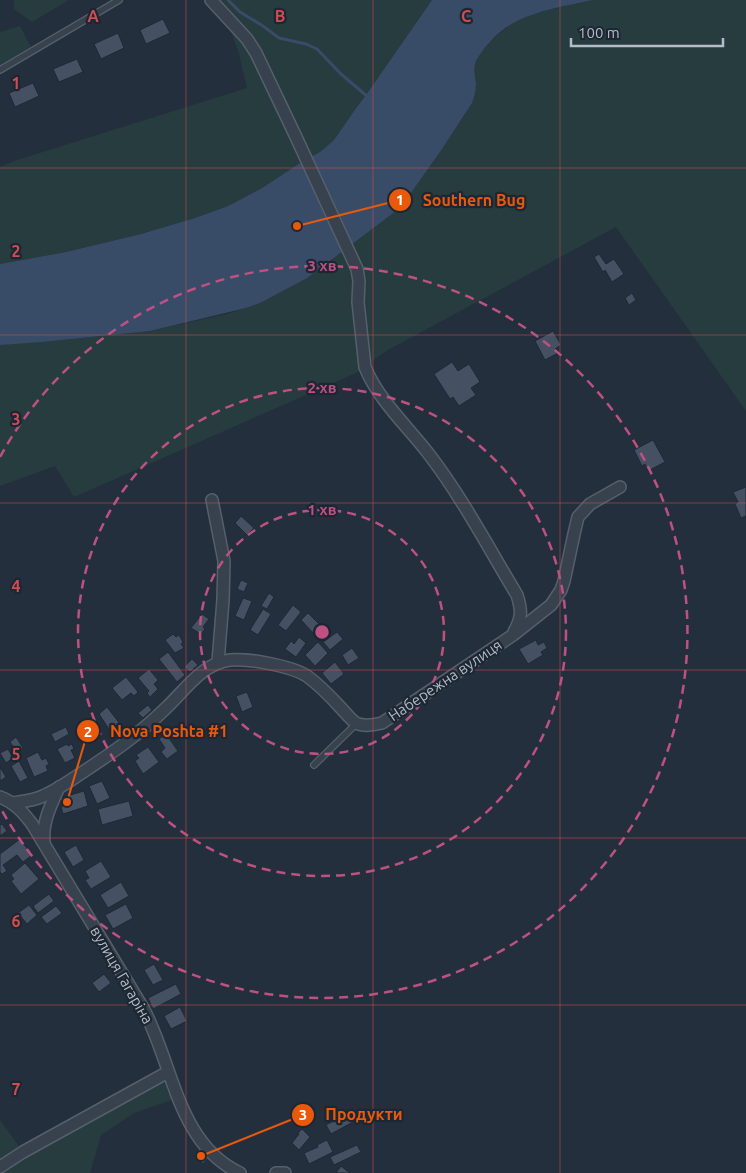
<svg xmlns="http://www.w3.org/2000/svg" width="746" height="1173" font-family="Ubuntu,sans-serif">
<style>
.green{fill:#263c3f}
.water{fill:#394c67}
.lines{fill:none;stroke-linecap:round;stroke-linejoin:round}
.stream{stroke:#394c67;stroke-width:3}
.building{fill:#455162;stroke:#1f2835}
.service-casing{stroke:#565f6c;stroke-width:8}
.minor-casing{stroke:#565f6c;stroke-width:14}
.service{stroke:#38414e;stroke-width:5.5}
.minor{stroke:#38414e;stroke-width:11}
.grid{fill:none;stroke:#ce4d50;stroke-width:1;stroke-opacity:0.55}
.ring{fill:none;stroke:#bd5182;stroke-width:2.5;stroke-dasharray:9 6}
.labels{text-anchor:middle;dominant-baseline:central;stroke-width:4.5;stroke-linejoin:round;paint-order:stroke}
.street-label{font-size:15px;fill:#b4bcc9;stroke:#1d2633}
.grid-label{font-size:16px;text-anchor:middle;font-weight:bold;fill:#ce4d50;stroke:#1d2633;stroke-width:4.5;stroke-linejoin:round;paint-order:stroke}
.centre{fill:#bd5182;stroke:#1d2633;stroke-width:2.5}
.ring-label{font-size:15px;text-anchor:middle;font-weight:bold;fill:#bd5182;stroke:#1d2633;stroke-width:4.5;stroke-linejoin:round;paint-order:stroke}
.leader{fill:none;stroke:#e8590c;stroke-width:2}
.callout-dot{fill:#e8590c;stroke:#1d2633;stroke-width:2}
.mark-label{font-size:15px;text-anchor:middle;font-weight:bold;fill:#fff}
.callout-label{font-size:16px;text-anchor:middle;font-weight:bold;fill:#e8590c;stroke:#1d2633;stroke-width:4.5;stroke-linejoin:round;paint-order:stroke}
</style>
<rect width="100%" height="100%" fill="#242f3e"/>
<g class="green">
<polygon points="14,0 69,0 32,22 14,9"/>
<polygon points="205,0 432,0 366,95 354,111 334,140 320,152 303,161 262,188 228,206 195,218 141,234 66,252 0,264 0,167 14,161 247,88 238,50 230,29"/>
<polygon points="592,0 746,0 746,411 616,227 386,351 356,373 74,497 55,466 0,486 0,344 43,342 150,331 227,314 246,308 260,303 368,231 392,214 408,197 440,152 472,103 476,86 474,72 475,63 482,51 496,36 517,20 535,13"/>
<polygon points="20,26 31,47 0,65 0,32"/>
<polygon points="168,1072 178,1098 134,1113 101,1135 90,1173 0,1173 0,1120 23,1152"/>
</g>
<path class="water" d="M 432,0 L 592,0 C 555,9 516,12 490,42 C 484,48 480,54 476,61 C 473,69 475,76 476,84 C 476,91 474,97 472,103 L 440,152 L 408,197 L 392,214 L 307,278 L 260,303 L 246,308 L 150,331 L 42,342 L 0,345 L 0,264 L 66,252 L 141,234 L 195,218 L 228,206 L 262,188 L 303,161 L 320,152 L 334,140 L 354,111 L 366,95 Z"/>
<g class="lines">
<polyline class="stream" points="228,0 240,12 263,26 279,38 306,44 317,49 341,74 368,97"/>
</g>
<g class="building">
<polygon points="163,19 170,33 146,44 140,30"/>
<polygon points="118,33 124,48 101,59 94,44"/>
<polygon points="77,59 83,72 59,82 53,69"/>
<polygon points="33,83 39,96 15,107 9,93"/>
<polygon points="599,254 606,264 614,259 624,274 612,282 605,270 603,272 594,257"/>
<polygon points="632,293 636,300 629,305 625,298"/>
<polygon points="553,331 561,345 555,349 558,353 545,360 535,341"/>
<polygon points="452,362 458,371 469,364 480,382 471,388 476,395 459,406 453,397 450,399 434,374"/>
<polygon points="653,440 665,462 648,471 645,464 642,466 634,450"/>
<polygon points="746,487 746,516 741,518 735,504 738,502 733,492"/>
<polygon points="241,516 254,528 247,535 235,523"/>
<polygon points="241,580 248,583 244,592 237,589"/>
<polygon points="269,593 274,597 267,609 261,606"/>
<polygon points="243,598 252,601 244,620 235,616"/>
<polygon points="293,605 301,612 286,631 278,625"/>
<polygon points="263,609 271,614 258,635 250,630"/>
<polygon points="308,613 322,627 314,634 301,620"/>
<polygon points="202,614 209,619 203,627 205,629 201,634 191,628"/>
<polygon points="337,632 343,639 330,650 323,642"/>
<polygon points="173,634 176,637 179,635 183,642 181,644 184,648 175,653 165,640"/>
<polygon points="299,637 306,643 296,657 285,649 291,641 294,644"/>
<polygon points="536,640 538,645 544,642 547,648 541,652 543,655 528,664 519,649"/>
<polygon points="318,642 328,653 315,666 305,655"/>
<polygon points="352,648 359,658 348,665 342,655"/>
<polygon points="168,652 185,675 177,682 159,659"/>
<polygon points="192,659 198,665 190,672 184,667"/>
<polygon points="335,662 344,674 331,684 322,673"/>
<polygon points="149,669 158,680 154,684 158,689 150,697 147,693 149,691 138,678"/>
<polygon points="126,677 138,692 134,696 131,693 122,700 112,688"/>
<polygon points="247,692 253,707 242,712 236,696"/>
<polygon points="148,705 152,710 143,718 138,713"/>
<polygon points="107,707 121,725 111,732 99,714"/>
<polygon points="95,719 101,731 98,732 99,737 90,743 82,726"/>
<polygon points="66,727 69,734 55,742 51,734"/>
<polygon points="166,734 178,751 167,759 161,752 165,748 159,739"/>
<polygon points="16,737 23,748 17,752 10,742"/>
<polygon points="67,744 68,746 72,744 74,749 71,750 75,758 65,763 57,749"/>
<polygon points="148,747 159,762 143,774 135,761 139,758 136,755"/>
<polygon points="8,749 13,758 6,763 0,753"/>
<polygon points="38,752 42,760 46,758 49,764 46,766 48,771 34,777 26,758"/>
<polygon points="19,761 28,778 20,782 11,766"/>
<polygon points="0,767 6,777 0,781"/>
<polygon points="102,781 110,798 97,804 89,786"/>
<polygon points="84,791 88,806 63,814 61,807 63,806 60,798"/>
<polygon points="129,801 133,816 102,825 98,809"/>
<polygon points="2,824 7,831 0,836 0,825"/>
<polygon points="20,839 32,855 23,862 17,855 3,865 7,871 2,874 0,872 0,854"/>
<polygon points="76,845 84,860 73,867 64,852"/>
<polygon points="101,861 111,877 91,889 85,880 89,878 85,871"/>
<polygon points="25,863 39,879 21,894 11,881 14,879 11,875"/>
<polygon points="121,882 129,896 108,908 100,895"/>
<polygon points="49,894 54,901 38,913 33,906"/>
<polygon points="126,904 133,918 113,929 105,915"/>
<polygon points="29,905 37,915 27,924 18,913"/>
<polygon points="56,906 62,913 47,924 41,917"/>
<polygon points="154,964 163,980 153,985 144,970"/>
<polygon points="104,974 111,983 99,992 92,983"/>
<polygon points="176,984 181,994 153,1009 148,998"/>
<polygon points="180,1007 187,1021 171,1029 164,1016"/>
<polygon points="348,1113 353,1122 331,1134 326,1125"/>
<polygon points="302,1129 310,1137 299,1150 292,1143 299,1134 298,1133"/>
<polygon points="327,1140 333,1152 309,1164 304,1153 318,1147 317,1145"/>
<polygon points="357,1145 361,1152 334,1165 330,1157"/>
<polygon points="200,1148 209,1157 203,1164 194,1155"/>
<polygon points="341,1166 350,1173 336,1173"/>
</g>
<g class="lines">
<g class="service-casing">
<g id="service">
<polyline points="0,70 119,0"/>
<polyline points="314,765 357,723"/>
</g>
</g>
<g class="minor-casing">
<g id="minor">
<path d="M 211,0 L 247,39 L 256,53 L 296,137 L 357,269 L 359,281 L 358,302 L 365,367 C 377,398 407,426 428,453 C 462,497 488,547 517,595 C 522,611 522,617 514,632"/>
<polyline points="212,500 224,561 223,600 218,662"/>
<path d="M 0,797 C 14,802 23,812 32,824 L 143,1008 C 173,1063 177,1144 240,1173"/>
<path d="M 12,803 C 20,802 29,801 38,798 C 52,793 65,784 77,776 C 109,755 140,734 167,707 C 185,690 203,663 230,660 C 248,658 291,666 307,676 C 319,685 330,696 340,707 C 345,712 350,719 356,723 C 364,727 374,725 382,723 L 513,635 L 551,605 L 561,590 L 564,581 L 574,534 L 578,517 L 590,504 L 620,487"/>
<path d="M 44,842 C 42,822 51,805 59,787"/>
<polyline points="0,1167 23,1152 168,1072"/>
<polyline points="276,1173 285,1173"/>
</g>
</g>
<use href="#service" class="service"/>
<use href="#minor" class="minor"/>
</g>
<path class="grid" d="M 186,0 L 186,1173M 373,0 L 373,1173M 560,0 L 560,1173M 0,168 L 746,168M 0,335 L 746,335M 0,503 L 746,503M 0,670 L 746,670M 0,838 L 746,838M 0,1005 L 746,1005"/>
<g class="ring">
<circle cx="322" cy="632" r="122"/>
<circle cx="322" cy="632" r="244"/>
<path d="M0 457A366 366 0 1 1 0 807"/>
</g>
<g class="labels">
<g class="street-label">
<text transform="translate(445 680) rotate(-34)">Набережна вулиця</text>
<text transform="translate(122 975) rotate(60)">вулиця Гагаріна</text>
</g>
</g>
<g class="grid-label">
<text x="93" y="22">A</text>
<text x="280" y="22">B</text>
<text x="466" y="22">C</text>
<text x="16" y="89">1</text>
<text x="16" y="257">2</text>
<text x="16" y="425">3</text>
<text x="16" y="592">4</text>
<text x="16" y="760">5</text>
<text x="16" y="927">6</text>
<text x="16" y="1095">7</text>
</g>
<circle cx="322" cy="632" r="8" class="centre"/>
<g class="ring-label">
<text x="322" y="271">3 хв</text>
<text x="322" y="393">2 хв</text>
<text x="322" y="515">1 хв</text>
</g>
<path class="leader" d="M297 226L400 200M67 802L88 731M201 1156L303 1115"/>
<g class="callout-dot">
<circle cx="297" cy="226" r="5"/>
<circle cx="67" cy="802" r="5"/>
<circle cx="201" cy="1156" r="5"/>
<circle cx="400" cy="200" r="12"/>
<circle cx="88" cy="731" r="12"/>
<circle cx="303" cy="1115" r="12"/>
</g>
<g class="mark-label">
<text x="400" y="205">1</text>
<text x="88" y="737">2</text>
<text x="303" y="1120">3</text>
</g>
<g class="callout-label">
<text x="474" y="206">Southern Bug</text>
<text x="169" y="737">Nova Poshta #1</text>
<text x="364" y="1120">Продукти</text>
</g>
<path d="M571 38v8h152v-8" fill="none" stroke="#b4bcc9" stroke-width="2.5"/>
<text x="578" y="38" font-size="15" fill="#b4bcc9" stroke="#1d2633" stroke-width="4" paint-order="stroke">100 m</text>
</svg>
